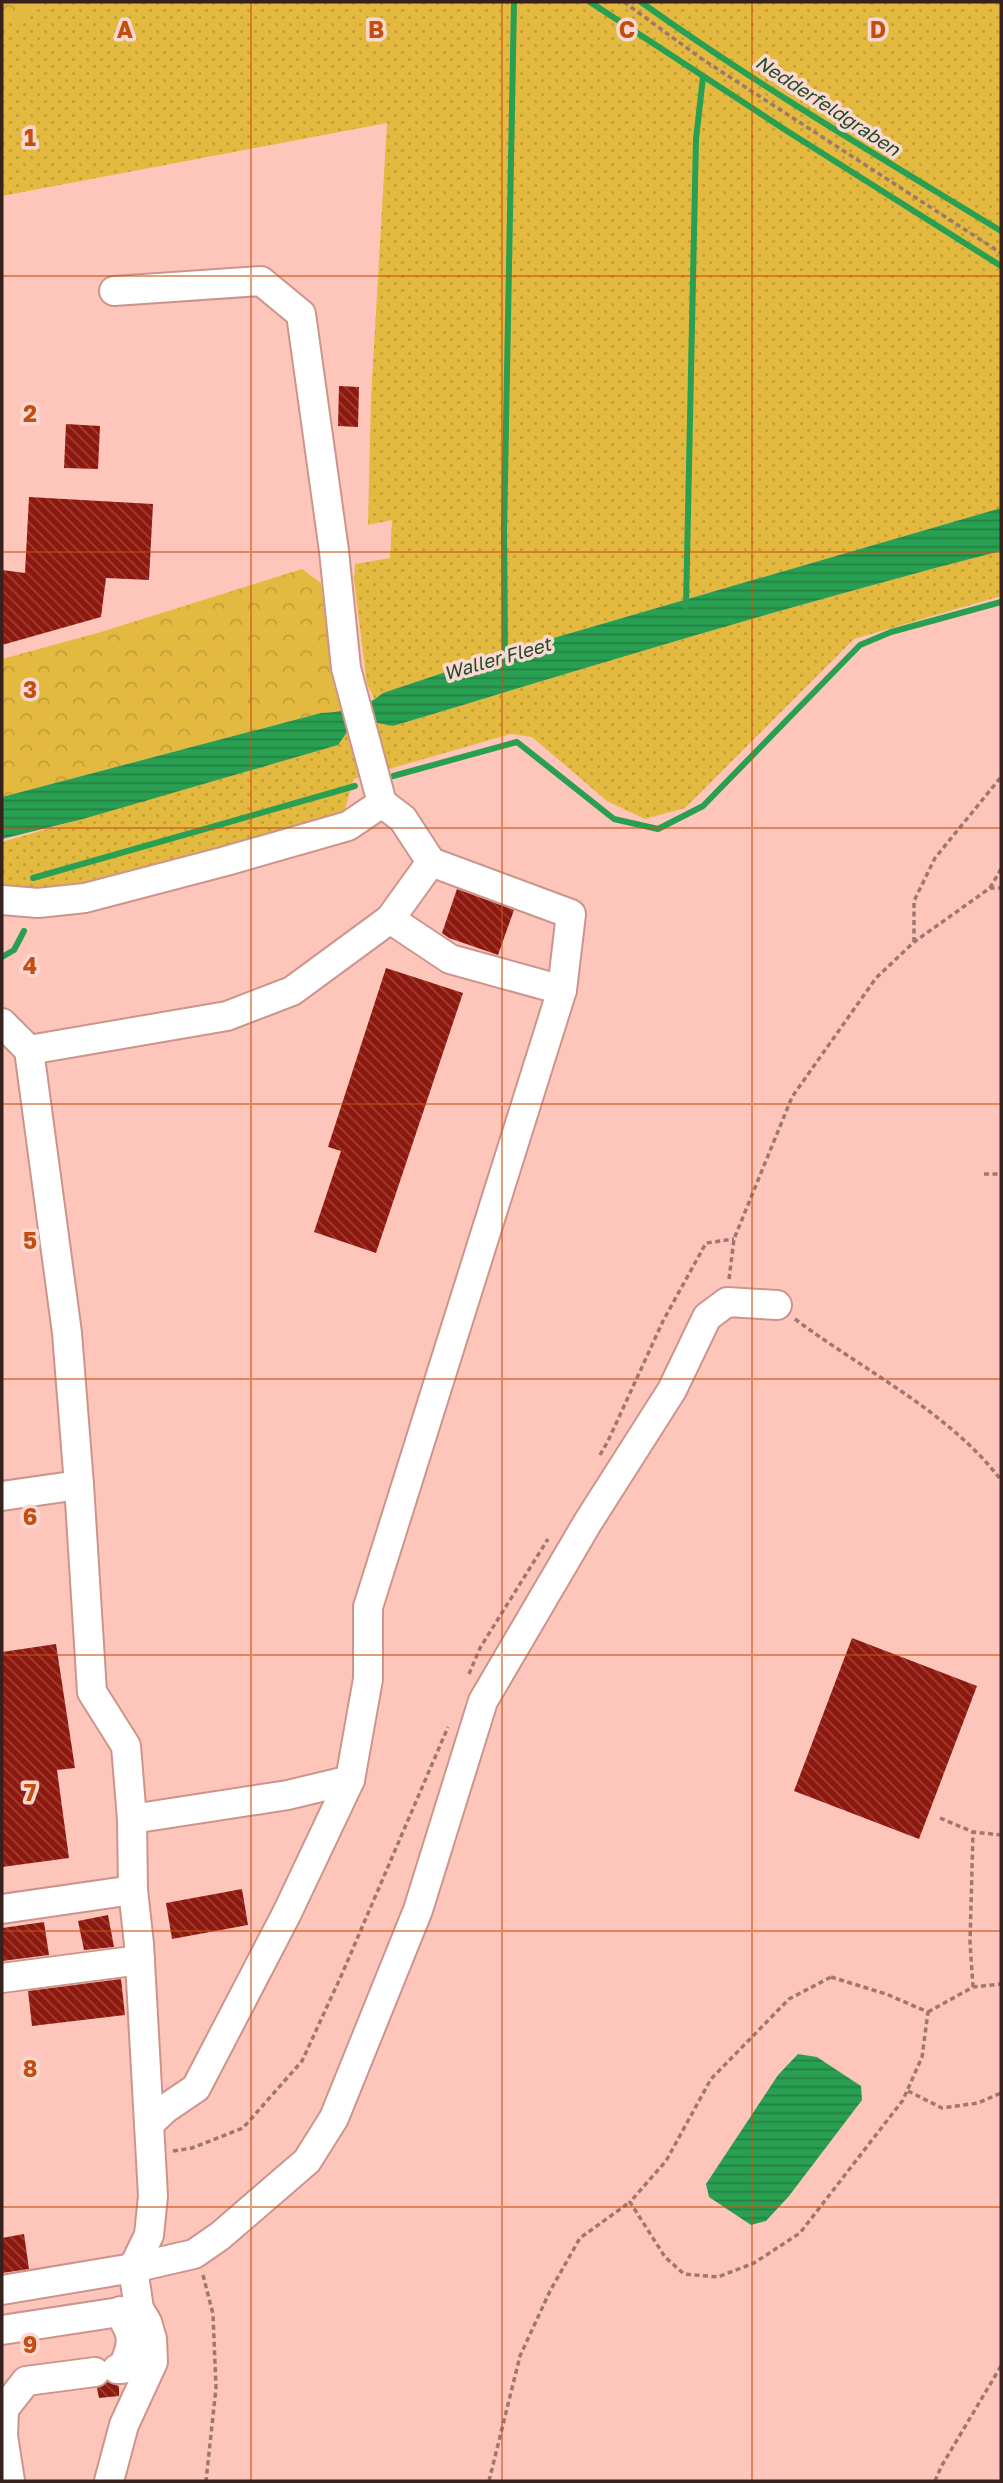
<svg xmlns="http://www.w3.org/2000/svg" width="1003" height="2483" font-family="'Golos Text',sans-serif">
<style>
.grass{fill:url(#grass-dots)}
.forest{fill:url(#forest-crowns)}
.water{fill:url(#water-rules)}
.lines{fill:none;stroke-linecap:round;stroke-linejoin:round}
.stream{stroke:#299f52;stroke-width:6}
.building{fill:url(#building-back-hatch)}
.minor-casing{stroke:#cc958c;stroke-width:32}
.path{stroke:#9f7770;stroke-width:3.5;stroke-dasharray:5 3.5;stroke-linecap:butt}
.minor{stroke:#fff;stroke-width:28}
.grid{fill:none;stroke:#c44e10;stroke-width:2;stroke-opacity:0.55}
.labels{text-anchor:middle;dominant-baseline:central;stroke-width:7;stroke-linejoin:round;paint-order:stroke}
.water-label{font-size:19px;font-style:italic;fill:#1f4b2b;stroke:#fbd8d2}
.grid-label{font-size:23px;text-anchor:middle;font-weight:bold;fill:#c44e10;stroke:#fbd8d2;stroke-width:7;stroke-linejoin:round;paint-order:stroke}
</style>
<defs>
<pattern id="grass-dots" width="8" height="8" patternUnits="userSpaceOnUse" patternTransform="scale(1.75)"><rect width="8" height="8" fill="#e3ba3f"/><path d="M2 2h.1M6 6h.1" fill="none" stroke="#c3a037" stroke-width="1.8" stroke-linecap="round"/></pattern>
<pattern id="forest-crowns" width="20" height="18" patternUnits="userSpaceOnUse" patternTransform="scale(1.75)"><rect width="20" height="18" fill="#e3ba3f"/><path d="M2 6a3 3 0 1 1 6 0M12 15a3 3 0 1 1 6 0" fill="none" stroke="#c3a037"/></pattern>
<pattern id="water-rules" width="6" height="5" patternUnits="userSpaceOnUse" patternTransform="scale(1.75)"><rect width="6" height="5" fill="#299f52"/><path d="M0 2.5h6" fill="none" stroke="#248143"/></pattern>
<pattern id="building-back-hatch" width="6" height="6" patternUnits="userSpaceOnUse" patternTransform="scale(1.75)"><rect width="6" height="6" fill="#8e180d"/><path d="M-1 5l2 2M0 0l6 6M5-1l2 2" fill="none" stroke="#9b4139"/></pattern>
</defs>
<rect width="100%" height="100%" fill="#fec5ba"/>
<g class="grass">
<polygon points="36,2 1001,2 1001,508 505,652 383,693 375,700 367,684 354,580 355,564 390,558 392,520 368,525 371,398 387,123 2,196 2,19 29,19"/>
<path d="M 1001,551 L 1001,596 L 854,639 L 685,808 L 645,819 L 607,801 L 532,737 L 511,734 L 354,779 L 344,812 L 271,839 L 73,888 L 2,889 L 2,842 L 337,745 L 348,731 L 377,723 L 393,726 C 595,665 797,603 1001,551 Z"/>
</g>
<g class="forest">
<polygon points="2,2 36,2 29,19 2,19"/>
<polygon points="302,569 321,583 334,686 344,712 321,713 2,797 2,659 101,632"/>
</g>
<g class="water">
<path d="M 1001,508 L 1001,551 C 797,603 595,665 393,726 L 377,723 L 348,731 L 338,745 L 83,819 L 2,839 L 2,797 L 321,713 C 344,712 365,708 383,693 L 505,652 Z"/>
<polygon points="798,2054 817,2057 861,2086 862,2100 789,2196 766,2221 751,2225 709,2197 706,2184 778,2075"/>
</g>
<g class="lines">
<g class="stream">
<polyline points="590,2 787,131 1001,266"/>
<path d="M 641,2 C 757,85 880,157 1001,231"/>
<polyline points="686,606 696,139 703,77"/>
<polyline points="505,658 504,531 514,2"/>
<polyline points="393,776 517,742 614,819 658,829 703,806 860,645 891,632 1001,602"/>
<polyline points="33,878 355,786"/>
<polyline points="2,957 14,950 24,931"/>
</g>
</g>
<g class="building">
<polygon points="339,386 359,387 358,427 338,426"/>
<polygon points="66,424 100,426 98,469 64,468"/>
<polygon points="29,497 153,504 149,580 106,578 101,617 2,645 2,570 25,573"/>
<polygon points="457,889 514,910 498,955 449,938 442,933"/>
<polygon points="386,968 463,993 376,1253 314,1232 341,1151 328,1147"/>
<polygon points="852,1638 977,1686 919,1839 794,1791"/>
<polygon points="56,1644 75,1768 57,1770 69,1858 2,1867 2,1652"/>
<polygon points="242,1889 248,1925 172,1939 166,1903"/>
<polygon points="108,1915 114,1947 84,1950 78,1921"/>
<polygon points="44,1922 49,1955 2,1961 2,1928"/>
<polygon points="121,1979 125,2015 32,2026 28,1991"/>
<polygon points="24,2234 29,2269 2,2273 2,2238"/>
<polygon points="107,2382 119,2386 119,2396 99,2398 97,2388"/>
</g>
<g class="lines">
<g class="minor-casing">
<g id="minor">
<polyline points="2,900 38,903 85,898 226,861 348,826 382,803 346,668 334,551 301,314 261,281 114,291"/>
<polyline points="390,919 450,959 562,990"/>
<polyline points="2,1023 29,1050 227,1016 292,991 390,919 431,862"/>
<polyline points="29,1050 67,1333 79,1485"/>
<polyline points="2,1496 79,1485 92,1692 126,1746 132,1819"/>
<polyline points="2,1909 133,1890"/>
<polyline points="2,1978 140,1960"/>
<polyline points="149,2124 165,2109 196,2088 287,1913 350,1780 368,1679 368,1607 562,990 571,914 431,862 403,819 382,803"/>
<polyline points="2,2290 133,2268 194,2254 220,2236 307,2161 334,2118 418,1910 483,1701 588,1522 672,1390 707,1317 727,1302 777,1305"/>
<polyline points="2,2330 139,2309"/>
<path d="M 117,2369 L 122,2369 C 127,2357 133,2346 130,2334 C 128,2326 122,2320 121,2311"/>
<polyline points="10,2481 3,2436 4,2409 26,2381 95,2372"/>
<polyline points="109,2481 124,2425 153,2362 152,2339 147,2322 139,2309 133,2268 149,2235 153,2196 139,1944 133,1890 132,1819 288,1795 350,1780"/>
</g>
</g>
<g class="path">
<polyline points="624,2 702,59 1001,253"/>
<polyline points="990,888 1001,869"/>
<polyline points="914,942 914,901 935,858 1001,777"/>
<polyline points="984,1174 1001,1174"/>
<polyline points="729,1279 734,1239 792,1097 876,978 914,942 990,888 1001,888"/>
<path d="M 795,1319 C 864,1371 948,1411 1001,1480"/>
<polyline points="600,1455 608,1441 663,1321 706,1243 734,1239"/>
<polyline points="469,1674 480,1648 548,1539"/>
<polyline points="940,1818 973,1832 1001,1835"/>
<polygon points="831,1977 886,1994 928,2012 922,2057 903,2100 800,2233 754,2263 718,2277 684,2274 665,2257 630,2202 666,2161 711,2079 789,1999"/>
<polyline points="973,1987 970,1942 973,1832"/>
<polyline points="928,2012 973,1987 1001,1984"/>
<polyline points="908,2091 942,2108 978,2103 1001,2093"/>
<polyline points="173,2151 192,2148 243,2128 302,2061 342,1974 448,1727"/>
<polyline points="203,2275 213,2314 216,2388 206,2481"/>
<polyline points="489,2481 520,2356 550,2291 580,2238 630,2202"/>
<polyline points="935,2481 941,2467 1001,2366"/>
</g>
<use href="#minor" class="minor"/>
</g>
<path class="grid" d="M 251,2 L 251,2481M 502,2 L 502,2481M 752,2 L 752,2481M 2,276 L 1001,276M 2,552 L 1001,552M 2,828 L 1001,828M 2,1104 L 1001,1104M 2,1379 L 1001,1379M 2,1655 L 1001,1655M 2,1931 L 1001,1931M 2,2207 L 1001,2207"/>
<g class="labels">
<g class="water-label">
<text transform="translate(828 105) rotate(33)">Nedderfeldgraben</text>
<text transform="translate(497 658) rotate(-16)">Waller Fleet</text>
</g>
</g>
<g class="grid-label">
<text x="125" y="38">A</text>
<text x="376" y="38">B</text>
<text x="627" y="38">C</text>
<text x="878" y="38">D</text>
<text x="30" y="146">1</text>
<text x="30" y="422">2</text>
<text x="30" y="698">3</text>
<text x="30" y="974">4</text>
<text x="30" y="1249">5</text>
<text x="30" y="1525">6</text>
<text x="30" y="1801">7</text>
<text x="30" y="2077">8</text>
<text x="30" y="2353">9</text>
</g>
<rect width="1003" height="2483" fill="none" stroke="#36211e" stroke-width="7"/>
</svg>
